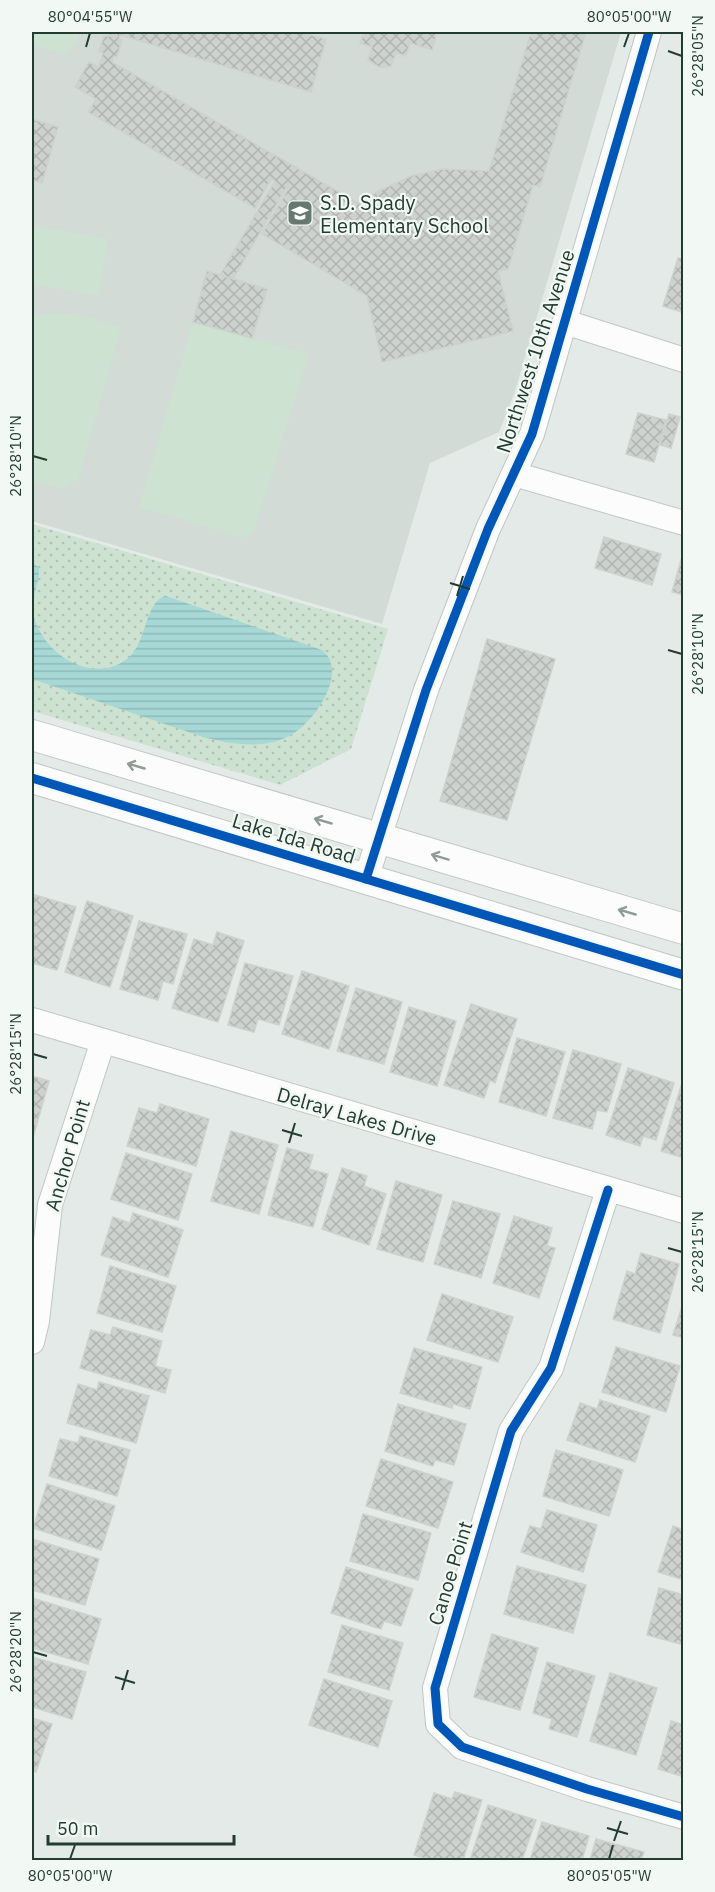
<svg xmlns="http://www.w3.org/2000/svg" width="715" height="1892" font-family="'IBM Plex Sans',sans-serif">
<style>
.built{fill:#d2dbd6}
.grass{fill:url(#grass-dots)}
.park{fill:#cde2d1}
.water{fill:url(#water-rules)}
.building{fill:url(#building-cross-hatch);stroke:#cdd2cf;stroke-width:1.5}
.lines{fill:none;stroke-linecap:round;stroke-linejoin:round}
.minor-casing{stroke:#c1c7c4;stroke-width:26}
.tertiary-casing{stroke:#c1c7c4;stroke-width:32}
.minor{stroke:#fbfcfb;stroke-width:24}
.tertiary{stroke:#fbfcfb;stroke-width:30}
.cycleway-casing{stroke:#f2f8f4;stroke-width:13}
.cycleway{stroke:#0057b8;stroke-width:9}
.oneway{stroke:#8e9c96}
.ticks{fill:none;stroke:#223c31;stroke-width:2}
.labels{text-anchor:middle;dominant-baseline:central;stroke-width:4.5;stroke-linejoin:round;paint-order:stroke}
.poi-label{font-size:20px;fill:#223c31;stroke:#f2f8f4;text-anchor:start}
.street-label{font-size:20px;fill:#223c31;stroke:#f2f8f4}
.neatline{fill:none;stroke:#223c31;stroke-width:2}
.ticks-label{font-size:15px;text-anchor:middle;fill:#223c31}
</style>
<defs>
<pattern id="grass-dots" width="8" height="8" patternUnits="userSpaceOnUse" patternTransform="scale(1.5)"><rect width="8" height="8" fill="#cde2d1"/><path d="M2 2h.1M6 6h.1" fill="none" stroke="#b0c3b4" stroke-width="1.8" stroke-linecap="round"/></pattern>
<pattern id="water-rules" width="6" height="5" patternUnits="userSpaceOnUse" patternTransform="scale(1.5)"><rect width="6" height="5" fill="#a6d8d6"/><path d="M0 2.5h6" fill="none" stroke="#8fbab8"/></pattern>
<pattern id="building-cross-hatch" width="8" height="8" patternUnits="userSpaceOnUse" patternTransform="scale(1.5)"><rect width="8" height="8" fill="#cdd2cf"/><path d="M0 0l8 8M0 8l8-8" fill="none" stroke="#b0b5b2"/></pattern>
</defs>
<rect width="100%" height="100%" fill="#e4eae7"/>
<polygon class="built" points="32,32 621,32 514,394 499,432 430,463 382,624 32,521"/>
<polygon class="grass" points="32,524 388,629 351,749 280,785 32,711"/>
<g class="park">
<polygon points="32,32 79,32 76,45 61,53 32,45"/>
<polygon points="34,226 108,239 99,296 32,284"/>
<polygon points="55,313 87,317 121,327 78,480 61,488 32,480 32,316"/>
<polygon points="193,322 309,354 253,533 244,538 139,507"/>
</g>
<path class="water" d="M 32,562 L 39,568 C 40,585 29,600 34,617 C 44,655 93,685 127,659 C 147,645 145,599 166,596 L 322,650 C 350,672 313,724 289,736 C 262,750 231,744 203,737 L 32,679 Z"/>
<g class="building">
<polygon points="110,32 300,32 326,39 311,92 120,35 119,39 122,40 117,57 114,56 112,62 360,204 377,192 411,176 443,169 489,171 531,32 586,32 540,187 533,185 508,269 498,271 513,331 382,362 367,296 262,234 288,189 286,188 233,279 267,289 252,338 193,322 207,271 220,275 275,181 271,179 255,208 88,112 96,99 75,87 89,62 99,67 103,53 99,51 104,36 109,36"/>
<polygon points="364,32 437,32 432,50 410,43 406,56 396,53 391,66 386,67 379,67 368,60 372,47 360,43"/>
<polygon points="32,119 58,127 42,183 32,180"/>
<polygon points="678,258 684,259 684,313 663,306"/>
<polygon points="207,271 267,289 252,338 193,322"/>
<polygon points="638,413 666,420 654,462 626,454"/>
<polygon points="669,414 680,417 671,448 660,445"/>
<polygon points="604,537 661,554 652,585 595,568"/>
<polygon points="681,560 684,561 684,595 672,592"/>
<polygon points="487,639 555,659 507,820 440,801"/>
<polygon points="32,894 76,907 57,970 32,963"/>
<polygon points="87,901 133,916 110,987 65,972"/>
<polygon points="139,921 187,934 173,984 163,981 158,1000 120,989"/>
<polygon points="217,932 244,941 218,1022 172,1008 194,939 213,945"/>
<polygon points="245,963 293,976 279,1025 258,1019 254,1032 228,1025"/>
<polygon points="302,971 349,986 329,1049 282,1034"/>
<polygon points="356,988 402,1002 384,1064 337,1051"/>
<polygon points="471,1004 517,1019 495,1083 490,1080 484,1098 444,1085"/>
<polygon points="409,1007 456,1021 437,1086 390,1072"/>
<polygon points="517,1038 565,1052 546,1116 499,1102"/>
<polygon points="573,1050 621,1064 607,1112 597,1110 592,1129 553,1118"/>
<polygon points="628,1068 674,1083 656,1140 643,1136 640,1146 606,1135"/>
<polygon points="32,1076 49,1081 32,1141"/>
<polygon points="681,1086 684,1087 684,1158 661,1151"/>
<polygon points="160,1104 209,1119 196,1166 127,1146 139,1108 157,1113"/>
<polygon points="231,1131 278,1145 259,1214 211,1201"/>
<polygon points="287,1148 313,1155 309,1169 328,1174 313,1227 268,1215"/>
<polygon points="126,1153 192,1174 178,1220 111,1199"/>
<polygon points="342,1168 367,1176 364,1186 386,1194 369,1245 322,1229"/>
<polygon points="396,1181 442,1195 423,1262 377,1249"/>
<polygon points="453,1201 500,1214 481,1278 434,1264"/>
<polygon points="133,1213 183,1230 168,1277 101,1255 113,1217 130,1223"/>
<polygon points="514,1216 552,1228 547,1246 555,1248 539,1298 493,1283"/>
<polygon points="641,1253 679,1264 660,1333 613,1319 627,1271 635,1274"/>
<polygon points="110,1266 176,1286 162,1332 97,1313"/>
<polygon points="442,1294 513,1317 498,1362 427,1340"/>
<polygon points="684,1300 684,1338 673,1335"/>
<polygon points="113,1327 162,1341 155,1366 171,1370 165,1393 80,1368 91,1330 110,1335"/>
<polygon points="616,1347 680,1366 666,1412 602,1392"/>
<polygon points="414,1348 482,1367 470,1409 453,1404 452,1408 400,1393"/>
<polygon points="99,1382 149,1396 136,1443 67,1423 78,1384 97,1390"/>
<polygon points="600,1400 650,1416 635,1462 567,1440 580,1403 597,1409"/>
<polygon points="398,1404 466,1424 454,1465 435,1460 433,1466 385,1451"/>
<polygon points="80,1436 130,1450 117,1496 49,1476 60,1439 78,1443"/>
<polygon points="556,1450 623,1470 609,1516 543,1496"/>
<polygon points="381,1459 453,1482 438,1528 366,1506"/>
<polygon points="47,1484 115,1506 101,1550 33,1528"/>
<polygon points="547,1510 597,1525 583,1572 521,1552 530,1526 541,1529"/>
<polygon points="363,1514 431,1533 418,1580 350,1561"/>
<polygon points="673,1526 684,1530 684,1580 658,1572"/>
<polygon points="32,1539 99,1559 85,1605 32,1590"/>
<polygon points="517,1566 586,1585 573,1633 504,1614"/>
<polygon points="346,1567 413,1589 401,1626 384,1621 381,1629 331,1613"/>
<polygon points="659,1588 684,1595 684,1645 647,1635"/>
<polygon points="32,1598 101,1619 88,1664 32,1648"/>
<polygon points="342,1625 403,1643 389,1690 328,1672"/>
<polygon points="492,1634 538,1648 520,1710 474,1697"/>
<polygon points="32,1657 86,1672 72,1719 32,1707"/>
<polygon points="547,1662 595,1676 577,1737 549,1729 552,1719 533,1713"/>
<polygon points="610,1673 657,1688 636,1755 590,1741"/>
<polygon points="324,1679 392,1701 378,1747 309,1725"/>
<polygon points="32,1718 52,1724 36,1772 32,1770"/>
<polygon points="671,1721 684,1725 684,1777 658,1769"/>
<polygon points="455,1792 482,1800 463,1860 431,1860 414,1855 434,1793 452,1799"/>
<polygon points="488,1805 536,1820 522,1860 470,1860"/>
<polygon points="542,1822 589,1836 582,1860 530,1860"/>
<polygon points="596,1839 644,1852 641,1860 590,1860"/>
</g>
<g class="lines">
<g class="minor-casing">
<g id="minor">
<polyline points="565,322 684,360"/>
<polyline points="514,474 684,523"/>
<polyline points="366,879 426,690 488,529 532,434 649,32"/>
<polyline points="32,1020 684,1211"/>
<polyline points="608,1190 551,1368 511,1431 435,1688 438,1724 462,1747 587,1789 684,1817"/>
<polyline points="32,1342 37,1321 50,1205 103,1041"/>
</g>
</g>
<g class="tertiary-casing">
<g id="tertiary">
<polyline points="32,735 684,929"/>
<polyline points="32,778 684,975"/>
</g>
</g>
<use href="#minor" class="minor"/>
<use href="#tertiary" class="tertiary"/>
<g class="cycleway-casing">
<g id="cycleway">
<polyline points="32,778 684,975"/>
<polyline points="366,879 426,690 488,529 532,434 649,32"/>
<polyline points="608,1190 551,1368 511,1431 435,1688 438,1724 462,1747 587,1789 684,1817"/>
</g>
</g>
<use href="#cycleway" class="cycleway"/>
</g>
<defs><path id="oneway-shaft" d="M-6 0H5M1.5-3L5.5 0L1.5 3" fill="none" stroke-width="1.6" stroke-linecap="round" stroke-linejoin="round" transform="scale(1.5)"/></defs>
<g class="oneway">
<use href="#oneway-shaft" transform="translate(136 766) rotate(-164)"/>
<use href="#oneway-shaft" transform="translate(323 821) rotate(-164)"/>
<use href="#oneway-shaft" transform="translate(440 857) rotate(-163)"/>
<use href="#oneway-shaft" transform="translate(627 912) rotate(-164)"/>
</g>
<path class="ticks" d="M 86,47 L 90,33M 624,47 L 629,33M 668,51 L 682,56M 33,456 L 47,460M 450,583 L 470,589M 457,596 L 463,576M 668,650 L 682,654M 33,1054 L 47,1058M 282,1130 L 302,1136M 289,1143 L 295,1123M 668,1248 L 682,1252M 33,1652 L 47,1656M 115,1677 L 135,1683M 122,1690 L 128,1670M 607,1828 L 628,1834M 614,1841 L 621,1821M 70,1859 L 75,1845M 609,1859 L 613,1845"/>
<defs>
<g id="school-square" transform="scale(1.35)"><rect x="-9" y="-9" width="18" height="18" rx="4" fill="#667971" stroke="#f2f8f4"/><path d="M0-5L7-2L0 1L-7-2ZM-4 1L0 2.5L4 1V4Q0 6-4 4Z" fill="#fff"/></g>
</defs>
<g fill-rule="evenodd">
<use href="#school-square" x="300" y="213"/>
</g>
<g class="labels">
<g class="poi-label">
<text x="320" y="202">S.D. Spady<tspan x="320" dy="23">Elementary School</tspan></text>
</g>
<g class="street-label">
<text transform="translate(535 351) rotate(-72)">Northwest 10th Avenue</text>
<text transform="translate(294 838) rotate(17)">Lake Ida Road</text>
<text transform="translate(357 1116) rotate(16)">Delray Lakes Drive</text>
<text transform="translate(67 1155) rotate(-74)">Anchor Point</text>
<text transform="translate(450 1573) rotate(-73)">Canoe Point</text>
</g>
</g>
<rect width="715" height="1892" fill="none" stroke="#f2f8f4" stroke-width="66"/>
<path d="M48 1835v9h186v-9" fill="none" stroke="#223c31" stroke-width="3"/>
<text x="57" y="1835" font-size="18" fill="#223c31" stroke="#f2f8f4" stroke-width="4.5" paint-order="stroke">50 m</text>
<rect x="33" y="33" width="649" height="1826" class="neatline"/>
<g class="ticks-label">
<text x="90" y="22">80°04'55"W</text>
<text x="629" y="22">80°05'00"W</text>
<text transform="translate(698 56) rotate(-90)" y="5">26°28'05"N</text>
<text transform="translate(16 456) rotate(-90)" y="5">26°28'10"N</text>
<text transform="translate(698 654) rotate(-90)" y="5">26°28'10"N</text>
<text transform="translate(16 1054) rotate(-90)" y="5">26°28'15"N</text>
<text transform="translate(698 1252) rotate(-90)" y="5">26°28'15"N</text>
<text transform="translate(16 1652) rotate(-90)" y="5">26°28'20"N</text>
<text x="70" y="1881">80°05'00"W</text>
<text x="609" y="1881">80°05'05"W</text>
</g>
</svg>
